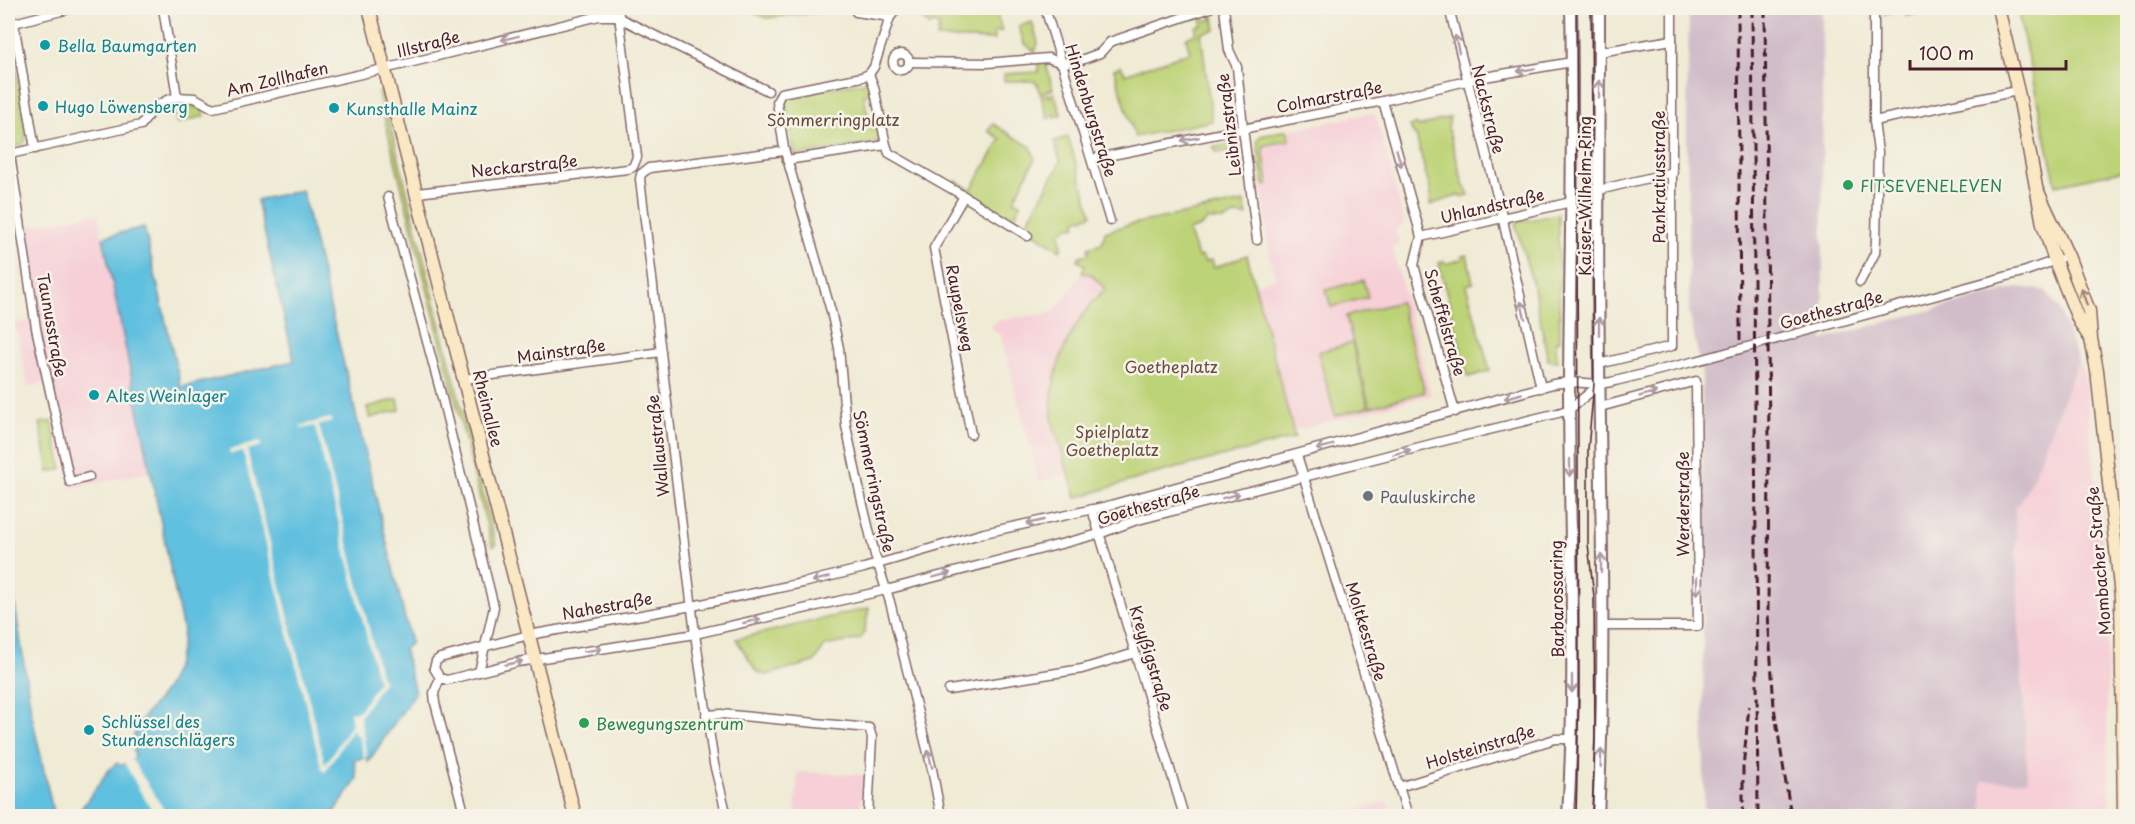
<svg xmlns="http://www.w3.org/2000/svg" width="2135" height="824" font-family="'Playpen Sans',sans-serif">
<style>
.built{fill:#f6cfd7}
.industrial{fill:#d1bdc9}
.green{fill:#bdd377;stroke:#847951;stroke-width:1.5}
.water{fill:#61c0df;stroke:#567085;stroke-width:1.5}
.pier{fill:#f0ebd5}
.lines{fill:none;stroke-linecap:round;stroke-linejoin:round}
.minor-casing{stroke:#846666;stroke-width:11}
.tertiary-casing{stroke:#846666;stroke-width:14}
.secondary-casing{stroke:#846666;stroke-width:15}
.minor{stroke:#fff;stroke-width:8}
.tertiary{stroke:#fff;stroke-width:10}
.secondary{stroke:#fae7c3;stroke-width:12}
.tram{stroke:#4a1f2b;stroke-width:1.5}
.rail{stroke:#4a1f2b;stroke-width:3;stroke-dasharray:9 4.5;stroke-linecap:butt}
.oneway{stroke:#ae9aa0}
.oneway2{stroke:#a28377}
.culture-dot{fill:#0f9aa8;stroke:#f7f3e8;stroke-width:2}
.leisure-dot{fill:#2e9e5b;stroke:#f7f3e8;stroke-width:2}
.worship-dot{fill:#6b7280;stroke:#f7f3e8;stroke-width:2}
.labels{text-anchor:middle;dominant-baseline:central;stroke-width:5;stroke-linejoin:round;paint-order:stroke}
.street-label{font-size:16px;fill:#4a1f2b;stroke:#f7f3e8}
.culture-label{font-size:16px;fill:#0d838f;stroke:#f7f3e8;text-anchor:start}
.park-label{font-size:16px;fill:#674c3e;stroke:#f7f3e8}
.leisure-label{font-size:16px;fill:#27864d;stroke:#f7f3e8;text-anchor:start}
.worship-label{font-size:16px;fill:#5b616d;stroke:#f7f3e8;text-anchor:start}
</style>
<rect width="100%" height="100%" fill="#f7f3e8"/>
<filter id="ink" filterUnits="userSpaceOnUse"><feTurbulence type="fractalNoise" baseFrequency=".0167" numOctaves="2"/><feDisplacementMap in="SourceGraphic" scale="12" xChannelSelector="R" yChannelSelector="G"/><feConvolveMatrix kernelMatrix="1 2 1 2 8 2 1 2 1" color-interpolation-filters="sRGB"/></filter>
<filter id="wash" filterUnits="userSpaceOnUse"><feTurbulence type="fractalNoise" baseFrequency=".008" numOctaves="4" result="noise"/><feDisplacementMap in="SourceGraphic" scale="24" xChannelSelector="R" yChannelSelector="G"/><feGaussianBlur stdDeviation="1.35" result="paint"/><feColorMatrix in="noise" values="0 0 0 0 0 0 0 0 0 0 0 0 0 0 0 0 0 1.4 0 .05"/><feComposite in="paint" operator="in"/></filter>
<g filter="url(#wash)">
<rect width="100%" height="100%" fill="#f0ebd5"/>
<g class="built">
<polygon points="1371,113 1376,116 1404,221 1403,226 1396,229 1400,245 1392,247 1431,395 1293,431 1254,285 1276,278 1270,259 1257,140 1261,136"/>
<polygon points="98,213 151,472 71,488 48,383 28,387 15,324 38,318 22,228"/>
<polygon points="1082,274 1091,274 1105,289 1098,296 1073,329 1065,346 1054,383 1052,420 1068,473 1039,481 1001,336 991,327 996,321 1053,312"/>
<polygon points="2078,361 2085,377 2108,607 2107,724 2110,816 1983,816 1981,780 2028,780 2019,630 2015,506 2032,479"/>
<polygon points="798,772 865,775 859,816 795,816"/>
<polygon points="1387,801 1392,816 1339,816"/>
</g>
<polygon class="industrial" points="1689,8 1822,8 1823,340 1878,324 2021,287 2046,291 2059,308 2078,361 2032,479 2018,506 2015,506 2019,630 2028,780 1982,781 1983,816 1704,816 1702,375 1689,311 1687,122"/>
<g class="green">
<polygon points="744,8 819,8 819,12 766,18"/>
<polygon points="932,8 995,8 1002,31 994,32 994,40 937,38 939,27 934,22 930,26 922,19"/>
<polygon points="1884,8 1939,8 1906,16 1904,10 1884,15"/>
<polygon points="2017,8 2127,8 2127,170 2056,185"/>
<polygon points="1213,11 1216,30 1201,33 1212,121 1135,137 1114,69 1121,66 1125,74 1190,52 1186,38 1196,34 1196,27 1203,24 1200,17 1195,19 1194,17 1204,14 1206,21 1212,20 1210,12"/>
<polygon points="1032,22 1038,43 1035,52 1024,43 1019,26"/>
<polygon points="8,34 12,37 26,138 25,142 21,145 8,148"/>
<polygon points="1045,61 1053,89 1040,94 1038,85 1034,81 1004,81 1004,74 1039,72 1038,62"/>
<polygon points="869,81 872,93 864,95 870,128 878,127 881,142 795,156 785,100 790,95"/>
<polygon points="382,92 496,545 492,546 378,93"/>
<polygon points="1054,92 1061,115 1055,117 1054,114 1050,115 1051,118 1048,119 1041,96 1049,94 1050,97"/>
<polygon points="186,105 201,108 205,116 177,123 173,107"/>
<polygon points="1450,117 1448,128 1464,187 1465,187 1469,195 1461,197 1460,195 1430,205 1431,194 1416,135 1414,135 1410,126 1417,124 1418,127"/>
<polygon points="993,124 1031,147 1035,159 1014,200 1021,204 1014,218 1026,224 1059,165 1060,160 1054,141 1068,137 1092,215 1076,220 1076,226 1065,228 1065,231 1060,232 1062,246 1060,250 954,183 956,181 971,190 1001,139 988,131"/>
<polygon points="1287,130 1290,140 1263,146 1268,185 1266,186 1263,182 1257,140 1261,136"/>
<polygon points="1233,144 1237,149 1240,163 1231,165 1228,151 1217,153 1213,147"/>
<path d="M 1244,202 L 1247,216 L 1234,215 L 1225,220 L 1208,220 L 1200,227 L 1188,231 L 1198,257 L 1202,256 L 1205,262 L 1212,260 L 1214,268 L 1247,255 L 1295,438 L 1150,475 L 1076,498 C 1071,481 1065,463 1060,445 C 1057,436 1053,427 1052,418 C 1048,370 1072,321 1105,289 L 1091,274 L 1082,273 L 1085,265 L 1077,260 L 1080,256 L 1089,254 L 1088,248 L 1102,244 L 1105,232 L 1127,225 Z"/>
<polygon points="1558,214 1560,340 1556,341 1557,361 1548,360 1534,288 1515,223"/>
<polygon points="1467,255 1473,283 1466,285 1490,371 1468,377 1439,263 1444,261 1445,264 1462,259 1462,256"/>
<polygon points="1363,280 1368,297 1331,307 1326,290"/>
<polygon points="1400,302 1425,392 1370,407 1346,316"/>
<polygon points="1352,343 1368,407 1335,416 1318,352"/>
<polygon points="398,399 400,410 370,418 367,407"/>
<polygon points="52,421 62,469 49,472 40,423"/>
<polygon points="869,608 864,634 860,639 825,646 814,662 766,675 757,672 736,639"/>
</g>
<g class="water">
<path d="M 302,190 L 411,643 L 404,649 L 415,693 L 368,762 L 367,757 L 354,760 L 357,779 L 332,816 L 76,816 L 108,771 L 117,763 L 121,766 L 135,757 C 127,724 146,718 163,693 C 175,675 181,652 183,631 L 103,237 L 144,227 L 181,387 L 294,361 L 257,200 Z"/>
<polygon points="8,557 32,717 54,816 8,816"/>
</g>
<g class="pier">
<polygon points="331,418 332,422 319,425 381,678 384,680 360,717 367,757 364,758 359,735 355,735 353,728 325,772 322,770 243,451 230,454 229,450 260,442 261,446 247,450 325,765 352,723 350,712 359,711 378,682 315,426 301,429 300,426"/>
<polygon points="130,757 148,785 168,816 156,816 140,791 123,760"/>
</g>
</g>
<g filter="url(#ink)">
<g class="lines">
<g class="minor-casing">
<g id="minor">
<polyline points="163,8 177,97"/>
<polyline points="599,8 768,91"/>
<polyline points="855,8 856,12 890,17"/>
<polyline points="1045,8 1110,221"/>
<polyline points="1224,8 1229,50 1237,67 1243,128 1257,240"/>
<polyline points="1449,8 1500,207 1541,388"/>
<polyline points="1599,52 1672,40"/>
<circle cx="901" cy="62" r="8"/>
<polyline points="909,62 987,63 1048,58 1062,63 1076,62 1100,53 1110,42 1210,8"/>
<polyline points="869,74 862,77 781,93 777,102 784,148 831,311 839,348 846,426 861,497 875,555 890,602 932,769 941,816"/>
<polyline points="869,74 874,87 886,145 889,153 964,196 1028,236"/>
<polyline points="869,74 874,67 890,17 898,8"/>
<polyline points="1383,101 1419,229 1421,237 1414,265 1455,412"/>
<polyline points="1874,121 2017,91"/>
<polyline points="35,149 14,23 73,8"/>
<polyline points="1092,159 1383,101 1479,78 1572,62"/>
<polyline points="787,160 886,145"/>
<polyline points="1599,190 1673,172"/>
<polyline points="417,193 628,169 633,167 637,157 618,8"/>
<polyline points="964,196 934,248 971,434"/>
<polyline points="388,197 439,386 494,607 479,672"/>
<polyline points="1421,237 1571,202"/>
<polyline points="1860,282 1875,253 1876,240 1878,152 1874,121 1874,8"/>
<polyline points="1599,364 1672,346 1672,8"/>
<polyline points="464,379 661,352"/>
<polyline points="1600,384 1570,409 1558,413 1439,442 1134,521 1099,534 886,590 695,634 518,662 447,680 440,678 434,668 436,661 440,658 529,635 692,606 807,582 864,568 984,533 1103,507 1553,384 1569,382 1600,384 1611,382 1696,361 2026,271 2059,259"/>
<polyline points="1600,407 1696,381 1698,626 1602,626"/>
<polyline points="1297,455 1408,816"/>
<polyline points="89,477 70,482 36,328 10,154 141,125 155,107 167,100 177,97 195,98 213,108 405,64 599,16 618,16"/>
<polyline points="1092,509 1184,816"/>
<polyline points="440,678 434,693 435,703 465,816"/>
<polyline points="949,690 1082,669 1135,653"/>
<polyline points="706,715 721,714 869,728 872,737 868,816"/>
<polyline points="1399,787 1555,739 1572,739"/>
<polyline points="727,816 714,764 695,634 640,179 641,174 649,168 784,151"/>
</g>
</g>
<g class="tertiary-casing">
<g id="tertiary">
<path d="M 1568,816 C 1577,671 1569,526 1569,380 C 1570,256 1574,132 1571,8"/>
<path d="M 1598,816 C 1606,664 1601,510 1599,358 C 1597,241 1599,124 1599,8"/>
</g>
</g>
<g class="secondary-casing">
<g id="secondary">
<polyline points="369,8 575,816"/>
<polyline points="1998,8 2019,96 2043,224 2055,261 2079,321 2090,338"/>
<polyline points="2038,192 2068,256 2089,311 2091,339 2097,370 2121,597 2124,816"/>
</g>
</g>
<use href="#minor" class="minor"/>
<use href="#tertiary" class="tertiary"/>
<use href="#secondary" class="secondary"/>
<g class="tram">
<polyline points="1591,8 1594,384 1588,449 1588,544 1594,597 1595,738 1592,816"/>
<polyline points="1576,816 1579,693 1576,8"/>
</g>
<g class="rail">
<polyline points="1738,8 1740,340"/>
<polyline points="1752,8 1758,816"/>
<polyline points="1765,8 1769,443 1768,614 1774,707 1791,816"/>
<polyline points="1743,816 1743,768 1749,706"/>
</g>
</g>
<defs><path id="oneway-shaft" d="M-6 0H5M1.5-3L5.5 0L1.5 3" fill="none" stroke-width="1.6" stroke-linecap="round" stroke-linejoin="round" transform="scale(1.5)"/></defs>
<g class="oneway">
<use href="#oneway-shaft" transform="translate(510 38) rotate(166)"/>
<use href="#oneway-shaft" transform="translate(1457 44) rotate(-103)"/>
<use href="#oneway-shaft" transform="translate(1526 70) rotate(170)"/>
<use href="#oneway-shaft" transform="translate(1599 89) rotate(-90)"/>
<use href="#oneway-shaft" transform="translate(1190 139) rotate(169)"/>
<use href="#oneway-shaft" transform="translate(1399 158) rotate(74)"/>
<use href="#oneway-shaft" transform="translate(1523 310) rotate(-104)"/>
<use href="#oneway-shaft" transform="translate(1599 326) rotate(-90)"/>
<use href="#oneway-shaft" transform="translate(1648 394) rotate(-15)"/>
<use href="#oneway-shaft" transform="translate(1513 396) rotate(164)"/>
<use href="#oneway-shaft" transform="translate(1325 447) rotate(165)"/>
<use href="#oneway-shaft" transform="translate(1402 452) rotate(-15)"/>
<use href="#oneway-shaft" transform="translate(1570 468) rotate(90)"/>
<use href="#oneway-shaft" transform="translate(1231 496) rotate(-14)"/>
<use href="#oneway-shaft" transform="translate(1035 522) rotate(167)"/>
<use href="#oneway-shaft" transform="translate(1601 563) rotate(-90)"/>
<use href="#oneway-shaft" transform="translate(942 575) rotate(-15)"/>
<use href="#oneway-shaft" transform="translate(821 579) rotate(166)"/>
<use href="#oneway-shaft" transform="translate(1697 586) rotate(90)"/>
<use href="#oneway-shaft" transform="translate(752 621) rotate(-13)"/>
<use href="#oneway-shaft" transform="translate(593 650) rotate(-9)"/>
<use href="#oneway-shaft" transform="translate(514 663) rotate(-12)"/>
<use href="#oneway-shaft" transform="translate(1572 684) rotate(90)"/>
<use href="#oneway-shaft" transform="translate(1601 758) rotate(-88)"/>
<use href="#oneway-shaft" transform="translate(930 759) rotate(-104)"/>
</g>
<use class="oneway2" href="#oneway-shaft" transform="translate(2084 297) rotate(-110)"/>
</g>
<g class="culture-dot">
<circle cx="45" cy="45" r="6"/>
<circle cx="43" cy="106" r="6"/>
<circle cx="334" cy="108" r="6"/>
<circle cx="94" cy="395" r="6"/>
<circle cx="89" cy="730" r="6"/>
</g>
<g class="leisure-dot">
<circle cx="1848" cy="185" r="6"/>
<circle cx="584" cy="723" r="6"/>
</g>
<circle class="worship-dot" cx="1368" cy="496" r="6"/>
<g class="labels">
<g class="street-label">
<text transform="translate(428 43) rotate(-14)">Illstraße</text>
<text transform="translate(277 78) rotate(-13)">Am Zollhafen</text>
<text transform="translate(1329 96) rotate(-11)">Colmarstraße</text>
<text transform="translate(1489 109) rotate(76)">Nackstraße</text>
<text transform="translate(1092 110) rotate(73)">Hindenburgstraße</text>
<text transform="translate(1228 125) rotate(-97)">Leibnizstraße</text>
<text transform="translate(524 165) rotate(-6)">Neckarstraße</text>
<text transform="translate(1658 177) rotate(-90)">Pankratiusstraße</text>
<text transform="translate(1584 196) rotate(-90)">Kaiser-Wilhelm-Ring</text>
<text transform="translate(1492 205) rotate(-13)">Uhlandstraße</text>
<text transform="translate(961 308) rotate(79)">Raupelsweg</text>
<text transform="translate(1831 309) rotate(-15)">Goethestraße</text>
<text transform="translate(1446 322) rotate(74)">Scheffelstraße</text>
<text transform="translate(53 325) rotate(80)">Taunusstraße</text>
<text transform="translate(561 350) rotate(-8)">Mainstraße</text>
<text transform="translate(489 408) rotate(76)">Rheinallee</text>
<text transform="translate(657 446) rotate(-96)">Wallaustraße</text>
<text transform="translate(875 481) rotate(78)">Sömmerringstraße</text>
<text transform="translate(1148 504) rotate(-16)">Goethestraße</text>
<text transform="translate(1682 504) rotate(-90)">Werderstraße</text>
<text transform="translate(2098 561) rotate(-95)">Mombacher Straße</text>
<text transform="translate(1556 599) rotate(-91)">Barbarossaring</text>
<text transform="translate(607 605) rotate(-10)">Nahestraße</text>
<text transform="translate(1367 631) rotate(73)">Moltkestraße</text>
<text transform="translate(1152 658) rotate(73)">Kreyßigstraße</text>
<text transform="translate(1480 746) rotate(-17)">Holsteinstraße</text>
</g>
<g class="culture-label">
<text x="57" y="45">Bella Baumgarten</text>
<text x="55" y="106">Hugo Löwensberg</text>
<text x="346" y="108">Kunsthalle Mainz</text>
<text x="106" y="395">Altes Weinlager</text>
<text x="101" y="721">Schlüssel des<tspan x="101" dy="18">Stundenschlägers</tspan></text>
</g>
<g class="park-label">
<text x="833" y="119">Sömmerringplatz</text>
<text x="1171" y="366">Goetheplatz</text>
<text x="1112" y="431">Spielplatz<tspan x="1112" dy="18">Goetheplatz</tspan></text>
</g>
<g class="leisure-label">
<text x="1860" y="185">FITSEVENELEVEN</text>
<text x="596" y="723">Bewegungszentrum</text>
</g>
<g class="worship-label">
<text x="1380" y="496">Pauluskirche</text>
</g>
</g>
<rect width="2135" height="824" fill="none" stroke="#f7f3e8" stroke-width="30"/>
<path d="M1910 60v9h156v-9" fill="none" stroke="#4a1f2b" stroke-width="3"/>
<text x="1919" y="60" font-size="18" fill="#4a1f2b" stroke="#f7f3e8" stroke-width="4.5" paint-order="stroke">100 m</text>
</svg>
